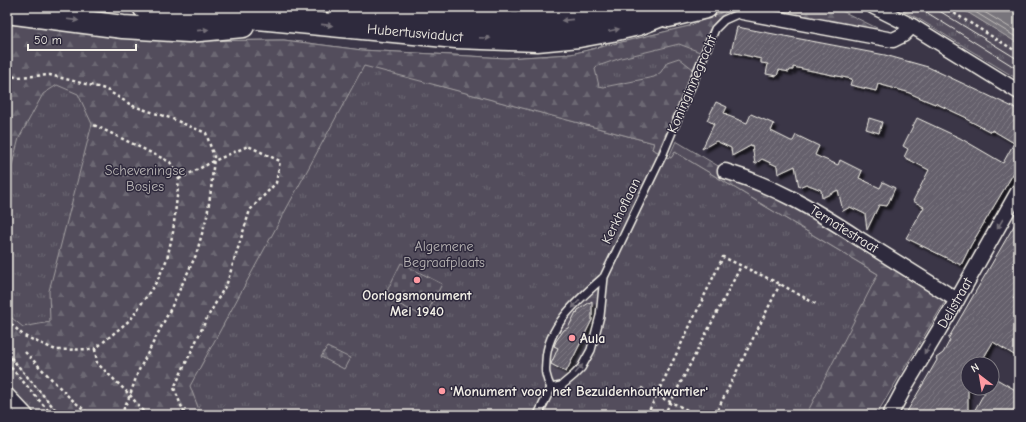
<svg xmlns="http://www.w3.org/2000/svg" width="1026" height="422" font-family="'Comic Neue',sans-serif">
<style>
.grass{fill:url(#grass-tufts);stroke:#a4a0a2}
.forest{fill:url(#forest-firs);stroke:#a4a0a2}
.cemetery{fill:url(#cemetery-stones);stroke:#a4a0a2}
.water{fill:#78747b;stroke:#aaa6a7}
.pier{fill:#3b3647}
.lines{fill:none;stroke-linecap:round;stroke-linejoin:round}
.shore{stroke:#c2bfbc;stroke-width:1}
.building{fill:url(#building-hatch);stroke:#f4f1e8;filter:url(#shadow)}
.service-casing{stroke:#f4f1e8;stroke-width:10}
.minor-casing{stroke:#f4f1e8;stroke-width:17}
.primary-casing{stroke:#f4f1e8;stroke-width:25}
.path{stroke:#f4f1e8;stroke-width:2.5;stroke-dasharray:3 3;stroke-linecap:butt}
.service{stroke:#2f2a3d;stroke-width:7}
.minor{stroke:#2f2a3d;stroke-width:14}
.primary{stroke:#2f2a3d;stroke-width:22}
.tram{stroke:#f4f1e8;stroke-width:1}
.oneway{fill:#747079}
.poi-dot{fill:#ff9aa2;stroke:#2f2a3d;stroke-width:1.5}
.labels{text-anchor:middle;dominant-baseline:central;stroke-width:3;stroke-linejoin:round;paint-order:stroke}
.street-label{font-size:14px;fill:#f4f1e8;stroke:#2f2a3d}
.park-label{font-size:14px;fill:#bcb8b7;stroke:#2f2a3d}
.poi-label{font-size:14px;font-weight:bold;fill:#f4f1e8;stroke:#2f2a3d;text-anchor:start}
</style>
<defs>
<pattern id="grass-tufts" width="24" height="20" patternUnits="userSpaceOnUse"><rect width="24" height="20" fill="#534e5c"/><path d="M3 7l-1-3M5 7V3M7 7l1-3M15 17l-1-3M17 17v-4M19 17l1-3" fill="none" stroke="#6c6873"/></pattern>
<pattern id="forest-firs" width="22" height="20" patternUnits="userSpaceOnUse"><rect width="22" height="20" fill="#534e5c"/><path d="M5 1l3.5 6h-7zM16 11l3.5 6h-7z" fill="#6c6873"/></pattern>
<pattern id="cemetery-stones" width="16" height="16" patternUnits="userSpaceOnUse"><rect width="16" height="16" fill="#534e5c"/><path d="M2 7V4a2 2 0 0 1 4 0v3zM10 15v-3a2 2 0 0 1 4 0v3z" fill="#6c6873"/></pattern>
<pattern id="building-hatch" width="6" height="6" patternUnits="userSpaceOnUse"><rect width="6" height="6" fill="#65616c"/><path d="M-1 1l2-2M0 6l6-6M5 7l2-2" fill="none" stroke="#7c7881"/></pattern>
<filter id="shadow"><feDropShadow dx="3.5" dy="3.5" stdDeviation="1" flood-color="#0009"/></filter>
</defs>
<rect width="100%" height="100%" fill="#3b3647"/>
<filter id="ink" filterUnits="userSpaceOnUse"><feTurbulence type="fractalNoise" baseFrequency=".025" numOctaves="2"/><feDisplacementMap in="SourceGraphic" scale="8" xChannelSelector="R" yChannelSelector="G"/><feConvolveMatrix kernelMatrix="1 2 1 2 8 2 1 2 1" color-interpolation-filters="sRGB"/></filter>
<g filter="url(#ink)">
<g class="grass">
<polygon points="734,7 736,7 724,13 710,28 663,143 433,84 654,143 652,149 658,152 658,154 668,159 669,157 671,158 675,152 906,291 838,415 7,415 7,24 121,38 179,41 284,40 362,50 506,58 571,54 689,26"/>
<polygon points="895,7 959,7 1019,44 1019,80 919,19"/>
</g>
<g class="forest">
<path d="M 734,7 L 736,7 C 713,18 709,29 700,52 L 679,44 L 621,58 L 598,66 L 595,69 L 599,86 L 604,87 L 654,77 L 661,72 L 667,62 L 679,58 L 693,69 L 658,152 L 652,149 L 654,143 L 364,66 L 190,386 L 201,415 L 60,415 L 7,353 L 7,314 L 23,327 L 50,322 L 49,291 L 92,124 L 78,94 L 57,85 L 43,94 L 19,138 L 7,184 L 7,24 L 121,38 L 179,41 L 284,40 L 362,50 L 506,58 L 571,54 L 689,26 Z"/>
<polygon points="749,7 834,7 881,30 755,8"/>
<polygon points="676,141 725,170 747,177 949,295 876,415 806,415 878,274 675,152 671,158 669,157 668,159"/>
</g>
<g class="cemetery">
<polygon points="401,263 442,284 425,317 384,297"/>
<polygon points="327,347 350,358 344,369 321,357"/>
</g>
<polygon class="water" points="959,7 1019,7 1019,44"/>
<polygon class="pier" points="1005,7 1019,7 1019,15 1015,13"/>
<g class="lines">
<g class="shore">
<polyline points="967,7 1019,39"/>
<polyline points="976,7 1019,33"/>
</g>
</g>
<g class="building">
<polygon points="737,27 885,55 928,67 1019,110 1019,164 971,245 961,265 906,238 924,207 913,201 929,170 904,157 908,149 903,146 917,118 960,138 1003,163 1014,143 992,130 991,132 966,119 967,118 935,103 935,104 925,100 907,92 878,84 876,91 850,85 852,79 793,67 793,70 790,70 789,72 779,70 777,76 766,74 768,64 761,63 761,59 731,52"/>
<polygon points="716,102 727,107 724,113 727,114 726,115 747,123 751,114 774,124 771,131 791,141 793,141 796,135 819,146 815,155 817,156 838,165 840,160 862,171 859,178 880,188 883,182 895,188 887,206 879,205 867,230 865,214 850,207 843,211 838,190 822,198 821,190 814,187 806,184 799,187 795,166 778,174 777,166 762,159 755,164 752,145 732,156 731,148 716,141 702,149 714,124 707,120"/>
<polygon points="869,118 882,122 879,133 866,129"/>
<polygon points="1019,217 1019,288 1013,298 1019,302 1019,358 993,342 980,364 968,364 968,415 905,415 937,360 936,358 943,353 950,340 948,339"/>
<polygon points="592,301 592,320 566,372 551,364 558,348 554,346 556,341 564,330 568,328 576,312 577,313 578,310"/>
<polygon points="993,377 1019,392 1019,415 972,415 987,388 992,388"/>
</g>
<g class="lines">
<g class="service-casing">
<g id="service">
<path d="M 604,277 C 579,299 547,326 546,361 C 546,365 545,370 546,374 C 547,379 549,384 551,388 L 561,386 L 574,375 L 581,368 L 591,350 L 600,316 L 604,277 L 662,156 L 715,29 L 724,20 L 742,12"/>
<polyline points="538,415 551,388"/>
</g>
</g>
<g class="minor-casing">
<g id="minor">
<polyline points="874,7 912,26 1019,92"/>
<polyline points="742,12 893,40 903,35 912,26"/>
<path d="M 725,171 C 775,186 815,210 858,238 C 891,259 924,279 957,300"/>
<polyline points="7,395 26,415"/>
<polyline points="890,415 906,385 957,300 1019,190"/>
</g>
</g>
<g class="primary-casing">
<g id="primary">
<polyline points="144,7 456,37 537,40 579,36 612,30 638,24 682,7"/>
<path d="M 338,7 C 434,17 537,36 633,7"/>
<polyline points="7,12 123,27 189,31 243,26"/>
<polyline points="668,16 706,7"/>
</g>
</g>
<g class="path">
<polyline points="944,7 1019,53"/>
<polyline points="7,76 17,77 50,75 105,89 133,106 170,118 206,133 214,157 211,190 207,216 196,255 171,308 138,372 130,395 121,415"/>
<polyline points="179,179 214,161 248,146 280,161 276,183 250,210 227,283 206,320 174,388 185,415"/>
<polyline points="7,320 24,336 56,350 95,349 131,319 157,281 167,259 173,232 179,179 170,162 92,124"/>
<polyline points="95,349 97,363 130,395 146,415"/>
<polyline points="25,352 69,397 90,415"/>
<polyline points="7,353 60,415"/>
<polyline points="7,363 52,415"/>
<polyline points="641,388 698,415"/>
<polyline points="647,415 723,257 780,284 816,304"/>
<polyline points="664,415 741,266"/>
<polyline points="715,415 780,284"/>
</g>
<use href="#service" class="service"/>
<use href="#minor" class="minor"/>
<use href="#primary" class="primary"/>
<g class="tram">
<polyline points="918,7 1019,70"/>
<polyline points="933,7 1019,60"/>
</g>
</g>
<defs><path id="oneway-solid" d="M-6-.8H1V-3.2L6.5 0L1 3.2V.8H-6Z"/></defs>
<g class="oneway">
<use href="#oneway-solid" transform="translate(73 20) rotate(7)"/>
<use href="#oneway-solid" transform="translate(567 20) rotate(174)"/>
<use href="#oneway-solid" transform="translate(327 25) rotate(6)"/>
<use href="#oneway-solid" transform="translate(203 30) rotate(-6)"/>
<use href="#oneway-solid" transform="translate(614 30) rotate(-12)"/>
<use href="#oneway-solid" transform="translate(485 38) rotate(2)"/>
<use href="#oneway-solid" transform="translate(1000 224) rotate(120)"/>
<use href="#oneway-solid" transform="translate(576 304) rotate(132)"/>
<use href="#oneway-solid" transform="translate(927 349) rotate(121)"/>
<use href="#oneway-solid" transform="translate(579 369) rotate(-50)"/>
</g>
</g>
<g class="poi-dot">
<circle cx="417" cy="280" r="4"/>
<circle cx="572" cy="338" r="4"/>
<circle cx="442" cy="391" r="4"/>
</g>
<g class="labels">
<g class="street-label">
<text transform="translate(415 33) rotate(5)">Hubertusviaduct</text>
<text transform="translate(692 84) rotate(-67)">Koninginnegracht</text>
<text transform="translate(621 211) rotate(-64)">Kerkhoflaan</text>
<text transform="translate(844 229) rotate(32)">Ternatestraat</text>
<text transform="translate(955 303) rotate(-60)">Delistraat</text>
</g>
<g class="park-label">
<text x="145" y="170">Scheveningse<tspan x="145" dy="16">Bosjes</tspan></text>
<text x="444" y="246">Algemene<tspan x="444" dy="16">Begraafplaats</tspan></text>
</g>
<g class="poi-label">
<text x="417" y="295" text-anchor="middle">Oorlogsmonument<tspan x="417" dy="16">Mei 1940</tspan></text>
<text x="580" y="338">Aula</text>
<text x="450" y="391">'Monument voor het Bezuidenhoutkwartier'</text>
</g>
</g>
<rect width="1026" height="422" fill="none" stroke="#2f2a3d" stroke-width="24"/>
<rect x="12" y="12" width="1002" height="398" fill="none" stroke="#f4f1e8" stroke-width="1.5" filter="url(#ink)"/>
<g transform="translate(980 376) rotate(329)"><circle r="19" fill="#2f2a3d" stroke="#7e7a81"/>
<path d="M0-3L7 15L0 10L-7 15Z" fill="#ff9aa2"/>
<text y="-6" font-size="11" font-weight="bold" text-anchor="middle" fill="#f4f1e8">N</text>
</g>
<path d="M28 44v6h108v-6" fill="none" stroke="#f4f1e8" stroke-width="2"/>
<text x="34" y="44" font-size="12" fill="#f4f1e8" stroke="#2f2a3d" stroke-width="3" paint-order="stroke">50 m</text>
</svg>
